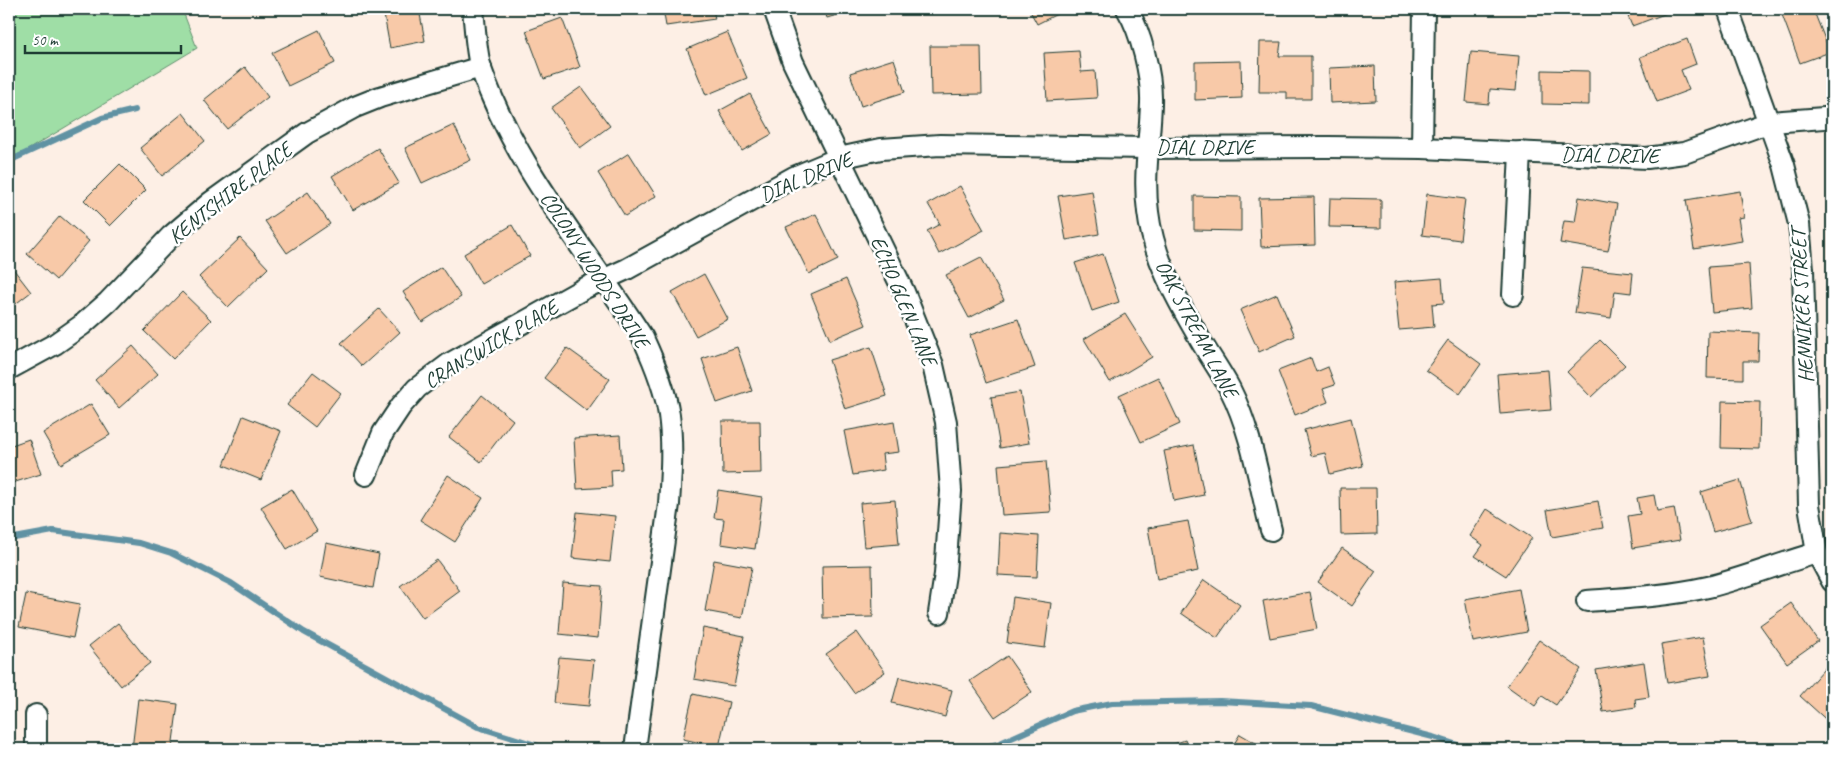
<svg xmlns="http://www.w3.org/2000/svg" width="1841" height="758" font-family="Caveat,sans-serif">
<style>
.green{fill:#9fdea6;stroke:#5f8e6d}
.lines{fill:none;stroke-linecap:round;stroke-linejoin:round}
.stream{stroke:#6092a3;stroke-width:6}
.building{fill:#f8c9a8;stroke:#1f3d34}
.street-casing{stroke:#1f3d34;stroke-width:24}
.street{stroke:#fff;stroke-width:20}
.labels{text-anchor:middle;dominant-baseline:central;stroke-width:5;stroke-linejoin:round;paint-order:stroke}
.street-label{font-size:21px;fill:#1f3d34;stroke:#fff}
</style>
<rect width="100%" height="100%" fill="#fdefe5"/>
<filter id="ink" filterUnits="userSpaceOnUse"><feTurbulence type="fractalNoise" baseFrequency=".02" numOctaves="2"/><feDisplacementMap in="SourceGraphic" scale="10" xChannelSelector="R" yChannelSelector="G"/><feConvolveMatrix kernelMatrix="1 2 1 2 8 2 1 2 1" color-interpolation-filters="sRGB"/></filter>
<g filter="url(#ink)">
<polygon class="green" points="9,9 182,9 197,48 9,161"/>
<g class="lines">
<g class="stream">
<polyline points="9,161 102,118 135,110"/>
<polyline points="9,539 53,531 139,543 171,553 231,583 304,632 478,727 542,747 556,749"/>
<polyline points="976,749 998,744 1072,711 1112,703 1220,701 1311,706 1433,737 1470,749"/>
</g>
</g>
<g class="building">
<polygon points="383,9 419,9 425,41 390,48"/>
<polygon points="663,9 713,9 715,19 666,26"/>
<polygon points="824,9 857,9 827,18"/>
<polygon points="1029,9 1067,9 1037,24"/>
<polygon points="1625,9 1678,9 1632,26"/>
<polygon points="1792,9 1813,9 1830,52 1800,63 1781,12"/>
<polygon points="562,18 580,67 544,79 526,31"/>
<polygon points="319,30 335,63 288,86 272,53"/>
<polygon points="727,32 747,78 706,95 687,49"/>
<polygon points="1687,39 1696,64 1681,70 1689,90 1657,102 1640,57"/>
<polygon points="1260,42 1281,42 1279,56 1311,56 1311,99 1287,99 1287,92 1259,92"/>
<polygon points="930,46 981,46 982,94 931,95"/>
<polygon points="1079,51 1081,72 1095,71 1097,98 1047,101 1044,53"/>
<polygon points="1471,52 1519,56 1516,91 1490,89 1489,104 1466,102"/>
<polygon points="894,59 905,92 861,106 850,73"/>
<polygon points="1241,61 1242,98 1195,100 1195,62"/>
<polygon points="1375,66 1376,101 1330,103 1329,68"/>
<polygon points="245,67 268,97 227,129 204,100"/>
<polygon points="1542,70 1589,71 1589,105 1542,104"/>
<polygon points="581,87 610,126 580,148 551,108"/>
<polygon points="750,94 772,134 742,151 719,111"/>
<polygon points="183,113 205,141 162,176 140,148"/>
<polygon points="454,125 471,160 422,183 405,148"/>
<polygon points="378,148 399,183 353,210 332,176"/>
<polygon points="629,153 656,196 625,216 598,173"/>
<polygon points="120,164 146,190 110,226 84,200"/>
<polygon points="960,186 984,230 939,254 927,231 940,224 928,204"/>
<polygon points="1092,191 1099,234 1066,240 1058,196"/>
<polygon points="1740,191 1744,217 1738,218 1742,241 1694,249 1686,200"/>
<polygon points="308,192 330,224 287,253 265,221"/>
<polygon points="1427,194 1465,199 1460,240 1422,235"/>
<polygon points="1194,196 1241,197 1241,231 1194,230"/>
<polygon points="1314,197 1315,245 1261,247 1259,198"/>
<polygon points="1579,197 1617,204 1608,251 1560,243 1564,221 1575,222"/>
<polygon points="1330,198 1381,199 1381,228 1329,227"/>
<polygon points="816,214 838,260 809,274 786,227"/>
<polygon points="60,216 89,241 56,280 27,254"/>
<polygon points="512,225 530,256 481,284 464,254"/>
<polygon points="240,238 268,268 228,307 199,277"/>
<polygon points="1103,254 1119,302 1092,311 1075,263"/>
<polygon points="981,257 1004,300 969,318 946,275"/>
<polygon points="1749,264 1752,308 1712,312 1708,267"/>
<polygon points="11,266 31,292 9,309 9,267"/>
<polygon points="441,267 461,297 422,322 403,292"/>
<polygon points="1582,268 1633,273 1631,293 1615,291 1611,318 1575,313"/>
<polygon points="704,274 728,319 696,336 672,292"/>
<polygon points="1442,278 1444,303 1432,304 1434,327 1399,330 1394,282"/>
<polygon points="846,279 866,325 830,340 811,294"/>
<polygon points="182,292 211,320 173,359 144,331"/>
<polygon points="1277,294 1295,336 1259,352 1240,310"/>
<polygon points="379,309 400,332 362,366 341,343"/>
<polygon points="1125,314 1152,357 1110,382 1084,339"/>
<polygon points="1018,319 1035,367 986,383 970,335"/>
<polygon points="1708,331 1759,333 1758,361 1743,361 1743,379 1707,378"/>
<polygon points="1448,340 1481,364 1460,394 1426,370"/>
<polygon points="1600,340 1625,365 1591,397 1567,372"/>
<polygon points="133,346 158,374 119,408 95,380"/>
<polygon points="737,347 752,391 717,403 702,359"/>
<polygon points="871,347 887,396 845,409 829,360"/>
<polygon points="567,348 610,379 587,411 544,378"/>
<polygon points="1311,358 1316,372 1328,367 1335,385 1323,389 1328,402 1295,415 1278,371"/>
<polygon points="1548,370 1551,410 1500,414 1497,374"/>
<polygon points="313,372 341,393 315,427 287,405"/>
<polygon points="1158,377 1180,424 1141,442 1119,395"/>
<polygon points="1020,392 1029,443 1000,448 991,397"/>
<polygon points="482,395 513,420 481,462 449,437"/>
<polygon points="1722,401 1760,402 1759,449 1721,448"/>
<polygon points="91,404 110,435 61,464 43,433"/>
<polygon points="243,416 281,431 261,480 224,465"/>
<polygon points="1351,418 1363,466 1330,474 1325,453 1311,456 1304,430"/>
<polygon points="722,421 760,421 761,473 723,474"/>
<polygon points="894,422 899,452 882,454 884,470 853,475 844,431"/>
<polygon points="620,435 622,469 611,470 612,487 577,489 574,438"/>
<polygon points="29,439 41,474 9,484 9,446"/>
<polygon points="1194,445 1204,495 1174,501 1164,451"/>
<polygon points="1046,461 1051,512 1002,515 998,465"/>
<polygon points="448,475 483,498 455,542 420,520"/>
<polygon points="1740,480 1752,521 1713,532 1701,492"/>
<polygon points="1340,488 1376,488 1377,534 1341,535"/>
<polygon points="292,489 317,531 287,549 261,507"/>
<polygon points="718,490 762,497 755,549 721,544 724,519 714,518"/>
<polygon points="1654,495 1657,511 1674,508 1680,540 1633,548 1628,516 1640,514 1637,498"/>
<polygon points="895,500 899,544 864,547 860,503"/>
<polygon points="1598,501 1603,528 1552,537 1547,510"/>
<polygon points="1487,509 1532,538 1506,576 1475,556 1483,545 1470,536"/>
<polygon points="577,512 615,516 610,562 572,558"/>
<polygon points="1188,521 1198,571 1157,579 1148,528"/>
<polygon points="1000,533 1039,536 1037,577 998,575"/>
<polygon points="326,543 379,554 373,588 320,577"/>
<polygon points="1342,548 1376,571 1352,606 1318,582"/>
<polygon points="437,560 460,591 423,618 400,586"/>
<polygon points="714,560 752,567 742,618 705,611"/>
<polygon points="872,565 873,617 823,618 822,566"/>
<polygon points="1204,580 1240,605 1217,638 1181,613"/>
<polygon points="563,583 602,586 598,638 559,634"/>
<polygon points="1519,589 1527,632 1473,642 1465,599"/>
<polygon points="1310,592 1317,629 1270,638 1263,601"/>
<polygon points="26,594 80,604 73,638 19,627"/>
<polygon points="1013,597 1051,603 1045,648 1007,643"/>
<polygon points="1791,603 1818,641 1787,663 1760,625"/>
<polygon points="118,623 150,663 121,686 89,646"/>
<polygon points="703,628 744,636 734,686 694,679"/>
<polygon points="857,632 885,672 854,693 826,654"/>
<polygon points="1703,637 1710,676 1667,683 1661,644"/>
<polygon points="1539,640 1581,669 1556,705 1542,696 1535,706 1507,686"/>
<polygon points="1007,656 1032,692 995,717 970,681"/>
<polygon points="559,657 594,660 589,706 554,703"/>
<polygon points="1832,660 1832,725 1800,696"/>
<polygon points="1644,662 1649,697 1635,699 1636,707 1603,712 1596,670"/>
<polygon points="899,677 952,690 945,717 892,703"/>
<polygon points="693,694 729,702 719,747 683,739"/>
<polygon points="138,699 178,704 172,749 132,749"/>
<polygon points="1240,734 1266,749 1231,749"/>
<polygon points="1185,740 1189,749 1160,749"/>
</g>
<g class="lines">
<g class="street-casing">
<g id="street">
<path d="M 473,9 C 475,27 476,52 481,69 C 516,169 587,250 643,338 C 654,362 665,388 669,415 C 673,444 671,474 669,504 L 635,749"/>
<polyline points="774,9 793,62 904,292 933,365 946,422 951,491 945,574 939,613"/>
<path d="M 1127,9 C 1141,32 1152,76 1151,103 C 1150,139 1143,176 1148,212 C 1153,256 1175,296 1197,334 C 1207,353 1220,370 1230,389 C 1252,432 1259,483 1271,530"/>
<polyline points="1728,9 1784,165 1799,224 1803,269 1809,505 1817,553 1832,581"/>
<polyline points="1422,148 1424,9"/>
<polyline points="1513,295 1520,152"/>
<polyline points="9,369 55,344 82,325 108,302 171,236 211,202 307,133 355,107 380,97 481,67"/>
<polyline points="366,475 383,433 401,406 417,388 449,364 585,288 627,269 794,177 839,158 881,149 940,145 1149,148 1328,147 1422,148 1647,158 1684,153 1770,122 1824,118 1832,118"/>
<path d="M 1587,601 C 1628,598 1668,596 1708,587 C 1745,578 1781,563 1817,553"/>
<polyline points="36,749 36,715"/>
</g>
</g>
<use href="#street" class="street"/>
</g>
</g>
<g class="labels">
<g class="street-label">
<text x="1205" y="147">DIAL DRIVE</text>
<text transform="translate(1610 155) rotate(1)">DIAL DRIVE</text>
<text transform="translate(806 177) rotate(-23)">DIAL DRIVE</text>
<text transform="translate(230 193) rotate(-38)">KENTSHIRE PLACE</text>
<text transform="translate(595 270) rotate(57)">COLONY WOODS DRIVE</text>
<text transform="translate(904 301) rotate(67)">ECHO GLEN LANE</text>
<text transform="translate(1802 306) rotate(-93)">HENNIKER STREET</text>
<text transform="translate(1197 329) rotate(62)">OAK STREAM LANE</text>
<text transform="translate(491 344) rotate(-31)">CRANSWICK PLACE</text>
</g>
</g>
<rect width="1841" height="758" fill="none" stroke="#fff" stroke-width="30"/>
<rect x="15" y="15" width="1811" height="728" fill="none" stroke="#1f3d34" stroke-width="2" filter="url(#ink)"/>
<path d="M25 45v8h156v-8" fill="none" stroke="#1f3d34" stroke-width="2.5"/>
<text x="32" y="45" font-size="15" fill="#1f3d34" stroke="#ffffff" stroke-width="4" paint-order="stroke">50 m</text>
</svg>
